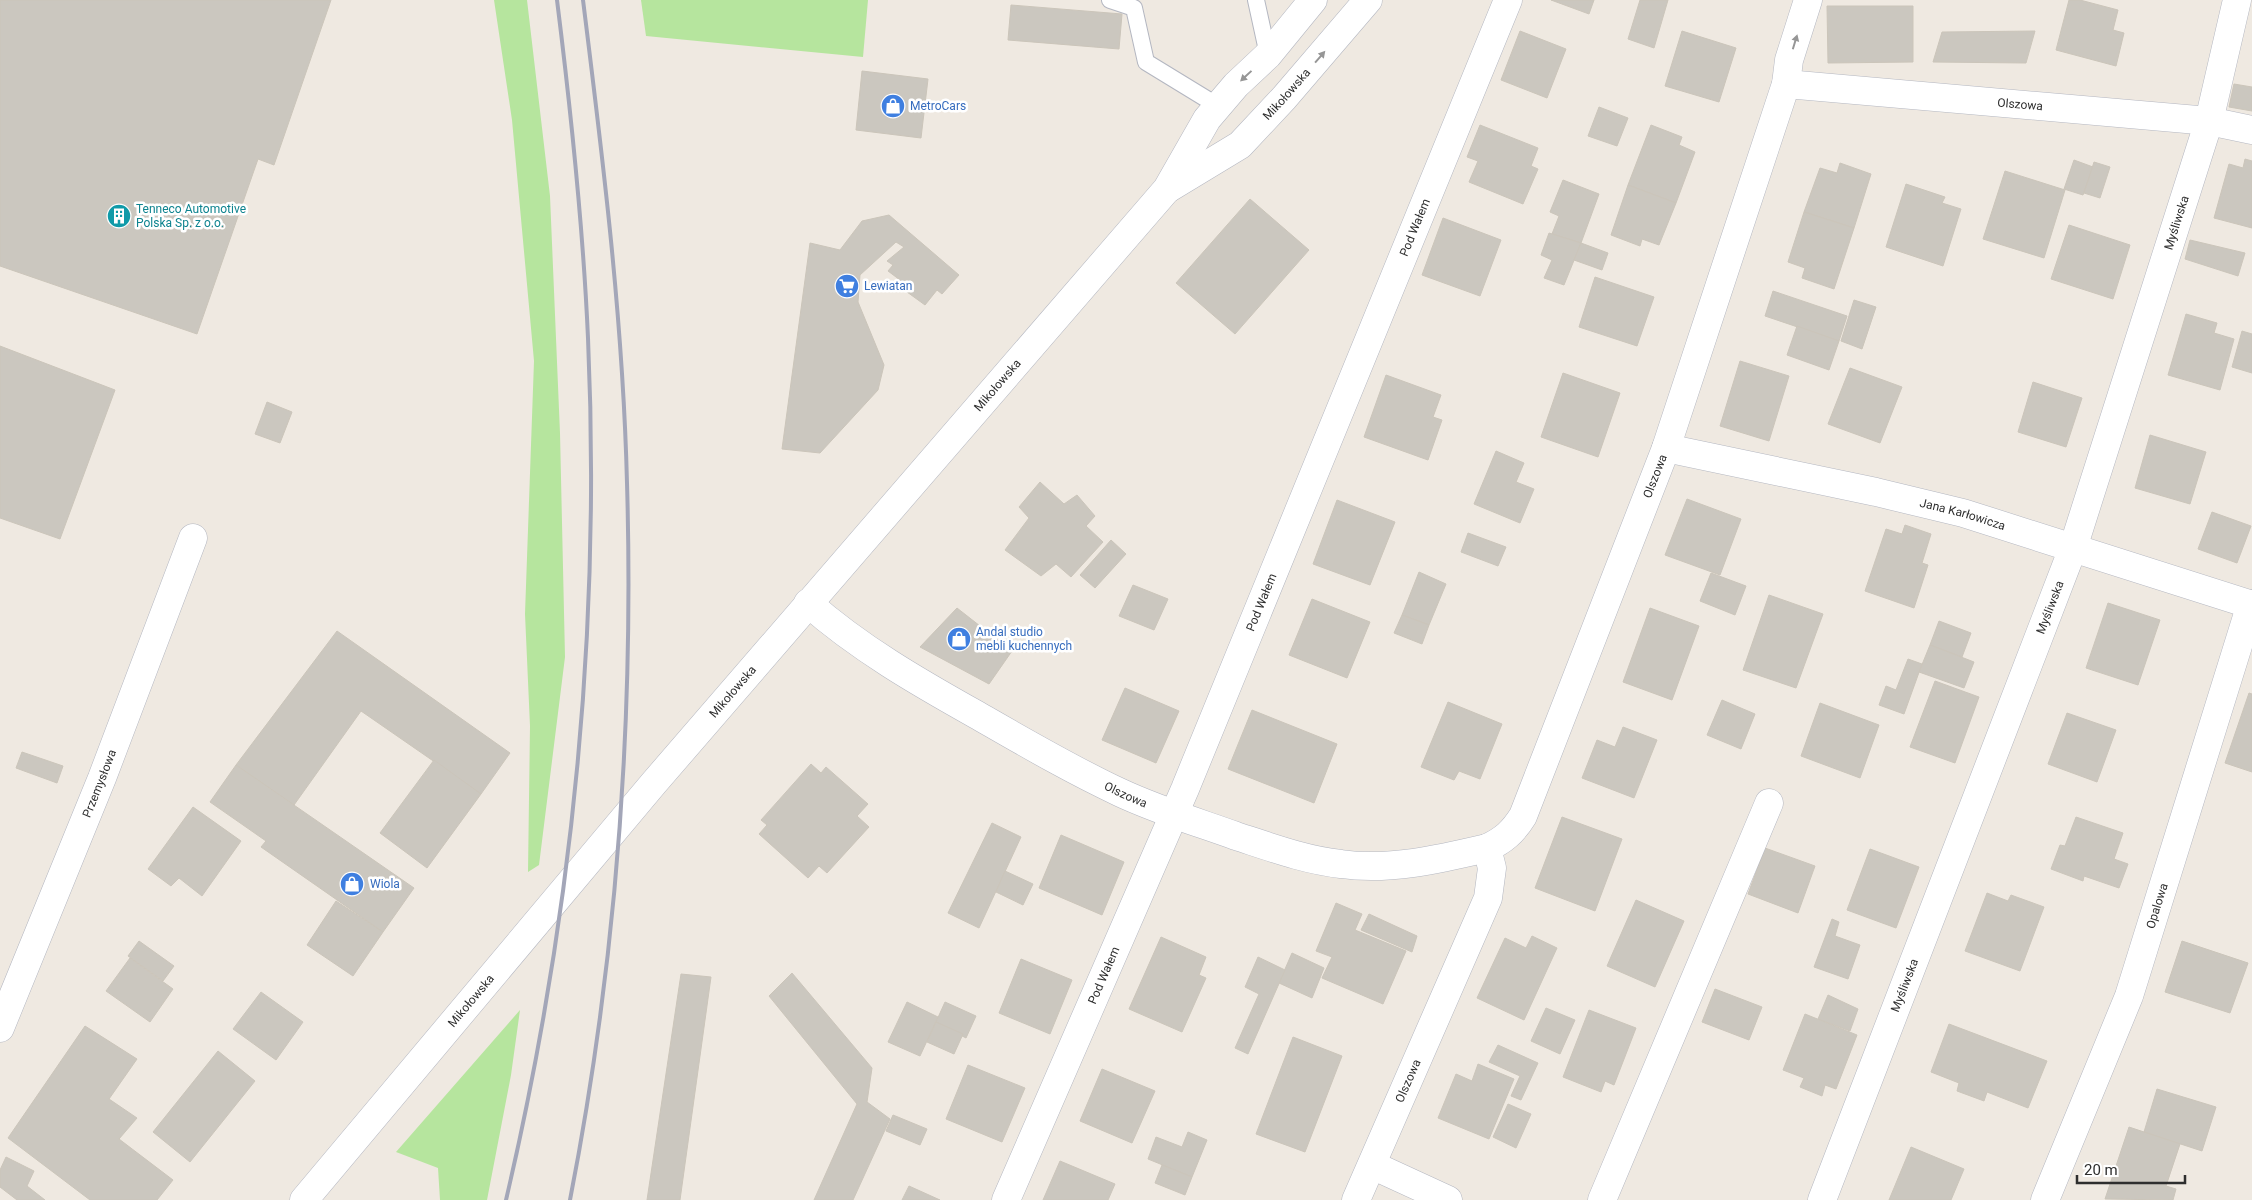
<svg xmlns="http://www.w3.org/2000/svg" width="2252" height="1200" font-family="Roboto,sans-serif">
<style>
.green{fill:#b6e59e}
.building{fill:#cbc7bf;stroke:#cbc5ba}
.lines{fill:none;stroke-linecap:round;stroke-linejoin:round}
.service-casing{stroke:#b4b7c1;stroke-width:18}
.minor-casing{stroke:#b4b7c1;stroke-width:29}
.secondary-casing{stroke:#b4b7c1;stroke-width:29}
.service{stroke:#fff;stroke-width:16}
.minor{stroke:#fff;stroke-width:28}
.secondary{stroke:#fff;stroke-width:28}
.rail{stroke:#a3a6b8;stroke-width:4}
.oneway{fill:#969696}
.labels{text-anchor:middle;dominant-baseline:central;stroke-width:5;stroke-linejoin:round;paint-order:stroke}
.street-label{font-size:12px;fill:#2e2e2e;stroke:#fff}
.shop-label{font-size:12px;fill:#366cbe;stroke:#fff;text-anchor:start}
.culture-label{font-size:12px;fill:#0d838f;stroke:#fff;text-anchor:start}
</style>
<rect width="100%" height="100%" fill="#efe9e1"/>
<g class="green">
<polygon points="494,0 527,0 550,196 560,433 565,657 539,865 528,872 530,726 525,614 534,361 512,120"/>
<polygon points="641,0 868,0 863,57 646,36"/>
<polygon points="520,1010 511,1075 487,1200 440,1200 438,1168 396,1152"/>
</g>
<g class="building">
<polygon points="0,0 331,0 274,165 258,159 197,334 0,266"/>
<polygon points="1551,0 1594,0 1589,14"/>
<polygon points="1640,0 1668,0 1654,48 1628,39"/>
<polygon points="2069,0 2080,0 2118,10 2113,30 2124,33 2116,66 2056,50"/>
<polygon points="1011,5 1122,14 1119,49 1008,40"/>
<polygon points="1827,6 1913,6 1913,62 1828,63"/>
<polygon points="1520,31 1566,49 1547,98 1501,80"/>
<polygon points="1682,31 1736,48 1719,102 1665,86"/>
<polygon points="2035,31 2026,63 1933,62 1942,32"/>
<polygon points="862,71 928,79 921,138 856,130"/>
<polygon points="2234,84 2252,87 2252,111 2229,107"/>
<polygon points="1599,107 1628,118 1617,146 1588,136"/>
<polygon points="1480,125 1538,148 1531,166 1538,169 1523,204 1469,182 1478,161 1467,157"/>
<polygon points="1651,125 1682,137 1679,145 1695,152 1676,203 1628,185"/>
<polygon points="2245,159 2252,161 2252,228 2214,218 2229,164 2243,168"/>
<polygon points="2074,160 2093,167 2083,195 2064,189"/>
<polygon points="2094,162 2110,167 2100,198 2084,193"/>
<polygon points="1840,163 1871,174 1854,228 1804,212 1820,168 1837,173"/>
<polygon points="2005,171 2065,190 2044,258 1983,239"/>
<polygon points="1563,180 1599,194 1581,243 1552,234 1559,216 1550,212"/>
<polygon points="1906,184 1945,197 1942,203 1961,209 1943,266 1886,247"/>
<polygon points="1628,185 1676,203 1659,245 1642,239 1640,246 1611,235"/>
<polygon points="1250,199 1309,250 1235,334 1176,283"/>
<polygon points="1804,212 1854,228 1834,289 1802,278 1805,268 1788,262"/>
<polygon points="889,215 959,275 942,294 937,290 925,305 896,284 900,280 888,271 893,265 887,261 904,247 896,242 860,275 858,302 884,365 878,390 820,453 782,449 810,243 840,250 862,221"/>
<polygon points="1443,218 1501,240 1480,296 1422,275"/>
<polygon points="2069,225 2130,245 2113,299 2051,279"/>
<polygon points="1549,233 1581,243 1564,285 1544,278 1552,260 1541,255"/>
<polygon points="2190,240 2245,253 2238,276 2185,259"/>
<polygon points="1581,243 1608,253 1602,270 1574,260"/>
<polygon points="1595,277 1654,297 1637,346 1579,327"/>
<polygon points="1773,291 1847,316 1839,341 1765,316"/>
<polygon points="1854,300 1876,307 1862,349 1841,341"/>
<polygon points="2186,314 2217,323 2214,333 2234,339 2220,390 2168,375"/>
<polygon points="1797,326 1839,341 1829,370 1787,355"/>
<polygon points="2242,331 2252,334 2252,373 2232,367"/>
<polygon points="0,346 115,390 60,539 0,518"/>
<polygon points="1740,361 1789,376 1769,441 1720,426"/>
<polygon points="1850,368 1902,387 1880,443 1828,424"/>
<polygon points="1563,373 1620,393 1598,457 1541,437"/>
<polygon points="1386,375 1441,395 1433,417 1442,420 1428,460 1364,437"/>
<polygon points="2033,382 2082,398 2066,447 2018,432"/>
<polygon points="267,402 292,412 280,443 255,434"/>
<polygon points="2150,435 2206,452 2190,504 2135,488"/>
<polygon points="1496,451 1524,463 1516,482 1534,489 1520,523 1474,504"/>
<polygon points="1040,482 1064,504 1077,495 1095,516 1086,526 1103,542 1071,577 1056,564 1041,576 1005,550 1029,518 1019,507"/>
<polygon points="1687,499 1741,519 1720,575 1665,555"/>
<polygon points="1337,500 1395,522 1370,585 1313,564"/>
<polygon points="2212,512 2251,526 2237,563 2198,549"/>
<polygon points="1905,525 1931,534 1922,563 1928,565 1914,608 1865,591 1886,529 1902,534"/>
<polygon points="1468,533 1506,547 1498,566 1461,552"/>
<polygon points="1111,540 1126,554 1095,588 1080,575"/>
<polygon points="1419,572 1446,584 1429,625 1402,615"/>
<polygon points="1711,573 1746,586 1735,615 1700,601"/>
<polygon points="1133,585 1168,599 1154,630 1119,616"/>
<polygon points="1769,595 1823,614 1796,688 1743,670"/>
<polygon points="1312,599 1370,622 1347,678 1289,655"/>
<polygon points="2108,603 2160,620 2138,685 2086,668"/>
<polygon points="957,608 1012,651 989,684 920,647"/>
<polygon points="1650,608 1699,626 1672,700 1623,682"/>
<polygon points="1402,615 1429,625 1422,644 1394,633"/>
<polygon points="1939,621 1971,633 1962,657 1930,645"/>
<polygon points="337,631 510,753 481,794 361,711 294,805 236,765"/>
<polygon points="1930,645 1974,662 1964,688 1919,672"/>
<polygon points="1908,659 1922,664 1904,714 1879,705 1886,686 1896,690"/>
<polygon points="1935,681 1979,697 1955,763 1910,747"/>
<polygon points="1125,688 1179,711 1156,763 1102,740"/>
<polygon points="2249,693 2252,694 2252,772 2225,763"/>
<polygon points="1722,700 1755,714 1741,749 1707,735"/>
<polygon points="1448,702 1502,724 1480,779 1459,771 1454,780 1421,767"/>
<polygon points="1820,703 1879,725 1860,778 1801,756"/>
<polygon points="1252,710 1337,744 1314,803 1228,769"/>
<polygon points="2067,713 2116,730 2097,782 2048,764"/>
<polygon points="1623,727 1657,740 1634,798 1582,778 1597,740 1615,747"/>
<polygon points="22,752 63,766 57,783 16,768"/>
<polygon points="434,760 481,794 427,868 380,833"/>
<polygon points="811,764 821,773 826,767 868,804 857,816 869,827 827,873 819,866 808,878 759,834 767,825 761,820"/>
<polygon points="236,765 414,888 383,932 261,847 266,841 210,802"/>
<polygon points="193,807 241,841 202,896 179,878 171,886 148,869"/>
<polygon points="1562,817 1622,839 1595,911 1535,888"/>
<polygon points="2076,817 2123,833 2114,859 2128,864 2119,888 2084,876 2083,881 2051,869 2060,845 2065,846"/>
<polygon points="992,823 1021,837 979,928 948,913"/>
<polygon points="1061,835 1124,862 1102,915 1039,888"/>
<polygon points="1765,848 1815,866 1798,913 1748,894"/>
<polygon points="1870,849 1919,867 1896,928 1847,910"/>
<polygon points="1005,871 1033,884 1023,905 996,892"/>
<polygon points="1987,893 2008,901 2011,895 2044,907 2020,971 1965,951"/>
<polygon points="1636,900 1684,921 1655,987 1607,966"/>
<polygon points="336,901 383,932 353,976 307,945"/>
<polygon points="1336,903 1362,914 1355,930 1406,951 1383,1004 1322,978 1332,957 1316,951"/>
<polygon points="1369,914 1417,936 1412,952 1361,930"/>
<polygon points="1832,919 1839,922 1835,936 1860,945 1848,979 1814,967"/>
<polygon points="1532,936 1557,948 1524,1020 1477,998 1505,938 1526,948"/>
<polygon points="1161,937 1206,957 1199,975 1206,978 1182,1032 1129,1009"/>
<polygon points="139,941 174,966 163,981 128,956"/>
<polygon points="2182,941 2248,963 2230,1013 2165,992"/>
<polygon points="1292,953 1324,968 1312,998 1279,983"/>
<polygon points="1258,957 1285,970 1248,1054 1235,1048 1259,994 1245,987"/>
<polygon points="130,958 173,989 150,1022 106,991"/>
<polygon points="1021,959 1072,980 1050,1034 999,1013"/>
<polygon points="792,973 872,1068 867,1102 890,1119 853,1200 814,1200 857,1104 769,996"/>
<polygon points="681,974 711,977 680,1200 647,1200"/>
<polygon points="1715,989 1762,1007 1749,1040 1702,1022"/>
<polygon points="261,992 303,1022 276,1060 233,1029"/>
<polygon points="1828,995 1858,1009 1850,1031 1818,1019"/>
<polygon points="907,1002 938,1017 920,1056 888,1042"/>
<polygon points="945,1002 976,1016 966,1038 936,1022"/>
<polygon points="1546,1008 1575,1020 1560,1054 1531,1041"/>
<polygon points="1589,1010 1636,1028 1614,1085 1605,1081 1601,1092 1563,1077"/>
<polygon points="1805,1014 1857,1035 1836,1089 1825,1085 1822,1096 1800,1087 1804,1078 1783,1070"/>
<polygon points="936,1022 963,1034 954,1054 927,1042"/>
<polygon points="1949,1024 2047,1061 2028,1108 1987,1092 1984,1101 1957,1091 1959,1083 1931,1072"/>
<polygon points="85,1026 137,1059 109,1099 137,1118 119,1139 173,1180 157,1200 90,1200 8,1138"/>
<polygon points="1293,1037 1342,1056 1305,1152 1256,1134"/>
<polygon points="1498,1045 1538,1063 1521,1100 1511,1096 1520,1076 1489,1062"/>
<polygon points="218,1051 255,1081 190,1162 153,1132"/>
<polygon points="1478,1064 1514,1079 1489,1139 1438,1118 1456,1074 1472,1081"/>
<polygon points="968,1065 1025,1088 1002,1142 946,1119"/>
<polygon points="1102,1069 1155,1091 1132,1143 1080,1121"/>
<polygon points="2157,1089 2216,1107 2202,1151 2144,1132"/>
<polygon points="1508,1104 1531,1114 1516,1148 1493,1137"/>
<polygon points="893,1115 927,1129 920,1145 886,1131"/>
<polygon points="2129,1127 2180,1144 2166,1186 2176,1189 2173,1200 2105,1199"/>
<polygon points="1188,1132 1207,1140 1192,1177 1148,1159 1156,1137 1182,1147"/>
<polygon points="1911,1147 1964,1169 1951,1200 1889,1200"/>
<polygon points="6,1157 34,1171 27,1186 45,1200 17,1200 0,1187 0,1170"/>
<polygon points="1060,1161 1115,1184 1108,1200 1043,1200"/>
<polygon points="1162,1165 1192,1177 1185,1195 1155,1183"/>
<polygon points="909,1186 940,1200 902,1200"/>
</g>
<g class="lines">
<g class="service-casing">
<g id="service">
<polyline points="1110,0 1134,8 1146,62 1218,106"/>
<polyline points="1256,0 1268,55"/>
</g>
</g>
<g class="minor-casing">
<g id="minor">
<path id="s1" d="M 1786,84 L 2209,121 L 2252,130"/>
<path id="s2" d="M 1666,448 L 1876,492 L 1963,513 L 2252,605"/>
<path id="s3" d="M 808,603 C 859,648 918,682 977,715 C 1024,742 1070,769 1119,792 C 1157,810 1197,822 1236,836 C 1270,847 1305,860 1341,864 C 1389,871 1440,859 1487,848"/>
<path id="s4" d="M 0,1028 L 102,778 L 193,538"/>
<polyline points="1372,1165 1448,1200"/>
<path id="s5" d="M 1006,1200 L 1185,789 L 1508,0"/>
<path id="s6" d="M 1356,1200 L 1488,898 L 1492,868 L 1487,848 C 1504,840 1513,832 1523,816 L 1666,448 L 1786,84 L 1789,60 L 1808,0"/>
<polyline points="1602,1200 1769,803"/>
<path id="s7" d="M 1822,1200 L 2073,548 L 2209,121 L 2237,0"/>
<path id="s8" d="M 2045,1200 L 2129,996 L 2251,604"/>
</g>
</g>
<g class="secondary-casing">
<g id="secondary">
<path id="s9" d="M 1169,188 L 1240,145 L 1284,98 L 1368,0"/>
<path id="s10" d="M 304,1200 L 653,784 L 1167,189 L 1207,119 L 1236,85 L 1268,55 L 1313,0"/>
</g>
</g>
<use href="#service" class="service"/>
<use href="#minor" class="minor"/>
<use href="#secondary" class="secondary"/>
<g class="rail">
<path d="M 506,1200 C 572,918 601,628 588,338 C 583,225 571,112 557,0"/>
<path d="M 570,1200 C 616,964 634,723 627,483 C 623,321 603,160 583,0"/>
</g>
</g>
<defs><path id="oneway-solid" d="M-6-.8H1V-3.2L6.5 0L1 3.2V.8H-6Z" transform="scale(1.25)"/></defs>
<g class="oneway">
<use href="#oneway-solid" transform="translate(1795 42) rotate(-73)"/>
<use href="#oneway-solid" transform="translate(1320 57) rotate(-49)"/>
<use href="#oneway-solid" transform="translate(1246 76) rotate(137)"/>
</g>
<defs>
<g id="shop-disc" transform="scale(1.25)"><circle r="9.5" fill="#3f7fe0" stroke="#fff"/><path d="M-5-2.5h2.3a2.7 3.5 0 0 1 5.4 0H5L5.5 6h-11ZM-1.5-2.5h3a1.5 2.3 0 0 0-3 0Z" fill="#fff"/></g>
<g id="building-disc" transform="scale(1.25)"><circle r="9.5" fill="#0f9aa8" stroke="#fff"/><path d="M-4-6H4V6H1V3H-1V6H-4ZM-2.5-4.3h1.7v1.8h-1.7ZM.8-4.3h1.7v1.8H.8ZM-2.5-1h1.7V.8h-1.7ZM.8-1h1.7V.8H.8Z" fill="#fff"/></g>
<g id="supermarket-disc" transform="scale(1.25)"><circle r="9.5" fill="#3f7fe0" stroke="#fff"/><path d="M-6-5.5h2.5l.6 2H6L4.5 2H-2.5L-4.4-4H-6ZM-1.5 3.2a1.3 1.3 0 1 0 .1 0ZM3 3.2a1.3 1.3 0 1 0 .1 0Z" fill="#fff"/></g>
</defs>
<g fill-rule="evenodd">
<use href="#shop-disc" x="893" y="106"/>
<use href="#building-disc" x="119" y="216"/>
<use href="#supermarket-disc" x="847" y="286"/>
<use href="#shop-disc" x="959" y="639"/>
<use href="#shop-disc" x="352" y="884"/>
</g>
<g class="labels">
<g class="street-label">
<text stroke="none"><textPath href="#s9" startOffset="152">Mikołowska</textPath></text>
<text stroke="none"><textPath href="#s1" startOffset="235">Olszowa</textPath></text>
<text stroke="none"><textPath href="#s7" startOffset="1040">Myśliwska</textPath></text>
<text stroke="none"><textPath href="#s5" startOffset="1055">Pod Wałem</textPath></text>
<text stroke="none"><textPath href="#s10" startOffset="1070">Mikołowska</textPath></text>
<text stroke="none"><textPath href="#s6" startOffset="794">Olszowa</textPath></text>
<text stroke="none"><textPath href="#s2" startOffset="304">Jana Karłowicza</textPath></text>
<text stroke="none"><textPath href="#s5" startOffset="650">Pod Wałem</textPath></text>
<text stroke="none"><textPath href="#s7" startOffset="635">Myśliwska</textPath></text>
<text stroke="none"><textPath href="#s10" startOffset="665">Mikołowska</textPath></text>
<text stroke="none"><textPath href="#s4" startOffset="264">Przemysłowa</textPath></text>
<text stroke="none"><textPath href="#s3" startOffset="372">Olszowa</textPath></text>
<text stroke="none"><textPath href="#s8" startOffset="315">Opalowa</textPath></text>
<text stroke="none"><textPath href="#s5" startOffset="245">Pod Wałem</textPath></text>
<text stroke="none"><textPath href="#s7" startOffset="230">Myśliwska</textPath></text>
<text stroke="none"><textPath href="#s10" startOffset="260">Mikołowska</textPath></text>
<text stroke="none"><textPath href="#s6" startOffset="130">Olszowa</textPath></text>
</g>
<g class="shop-label">
<text x="910" y="106">MetroCars</text>
<text x="864" y="286">Lewiatan</text>
<text x="976" y="632">Andal studio<tspan x="976" dy="14">mebli kuchennych</tspan></text>
<text x="370" y="884">Wiola</text>
</g>
<g class="culture-label">
<text x="136" y="209">Tenneco Automotive<tspan x="136" dy="14">Polska Sp. z o.o.</tspan></text>
</g>
</g>
<path d="M2077 1175v8h108v-8" fill="none" stroke="#2e2e2e" stroke-width="2.5"/>
<text x="2084" y="1175" font-size="15" fill="#2e2e2e" stroke="#ffffff" stroke-width="4" paint-order="stroke">20 m</text>
</svg>
